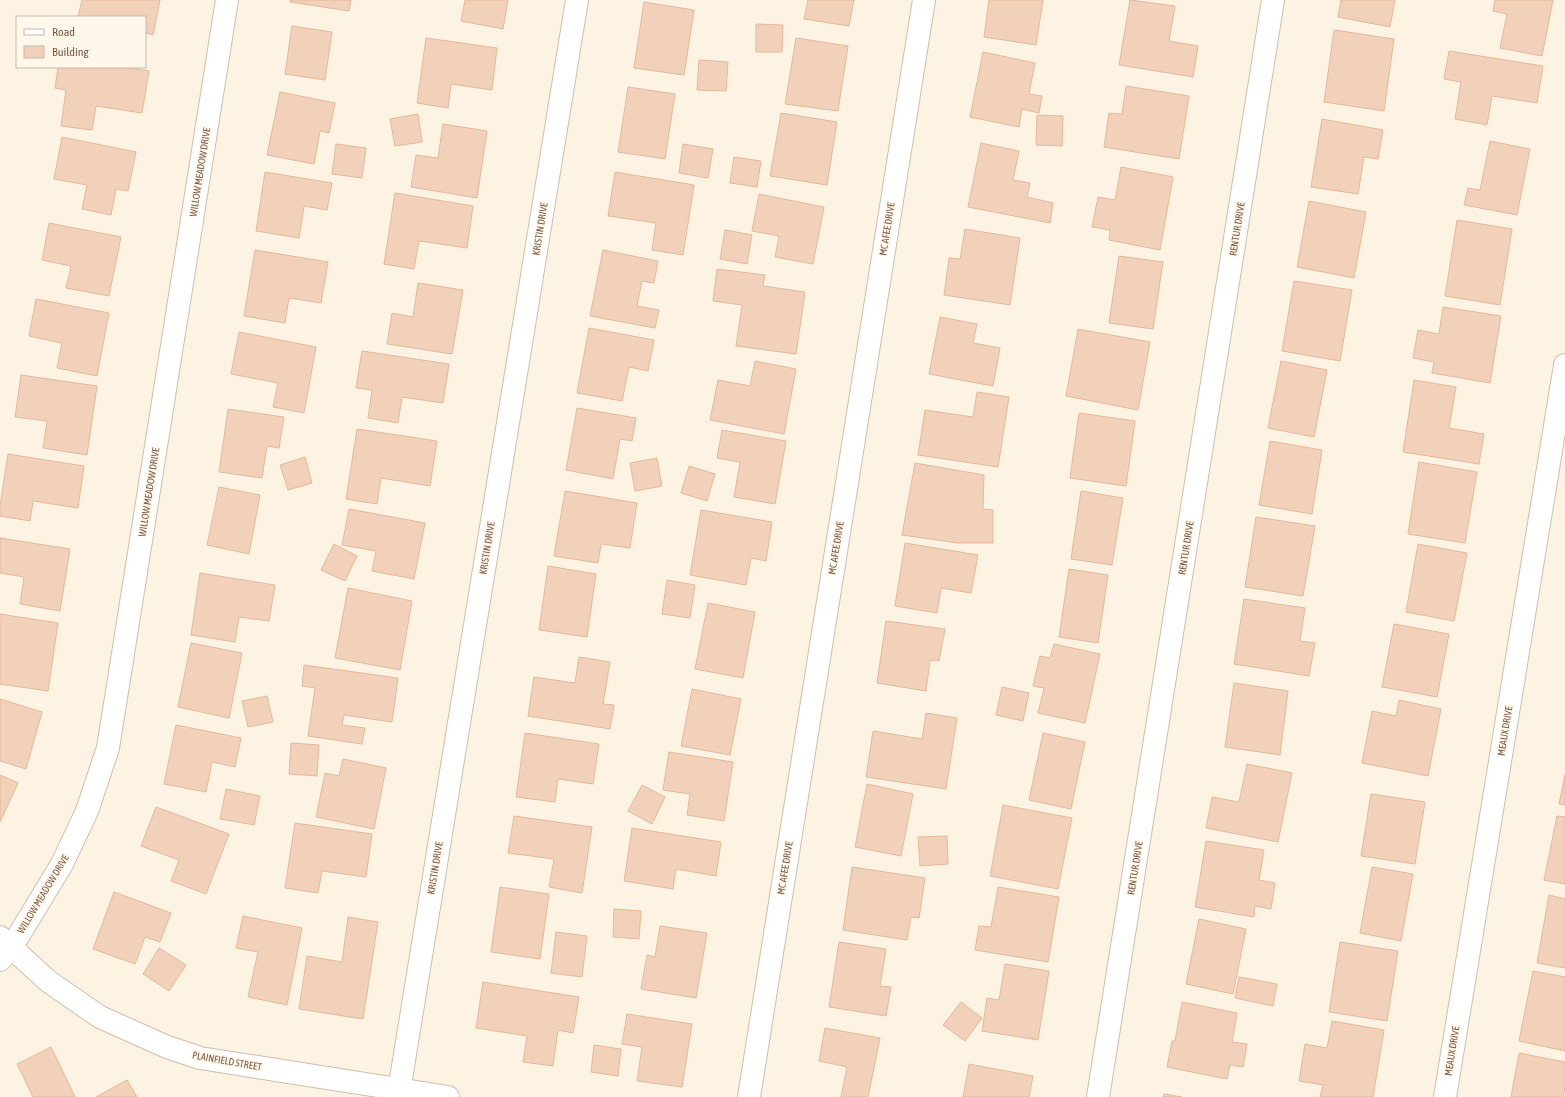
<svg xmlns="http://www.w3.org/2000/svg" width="1565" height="1097" font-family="'Asap Condensed',sans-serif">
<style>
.building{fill:#f2d1ba;stroke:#e5b89a}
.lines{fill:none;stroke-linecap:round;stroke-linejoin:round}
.minor-casing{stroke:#d0bdac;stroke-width:24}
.tertiary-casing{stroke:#d0bdac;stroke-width:24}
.minor{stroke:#fff;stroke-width:22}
.tertiary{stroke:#fff;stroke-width:22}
.labels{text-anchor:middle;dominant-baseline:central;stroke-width:3.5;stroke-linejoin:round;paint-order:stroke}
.street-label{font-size:10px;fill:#755949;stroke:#fff7e9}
</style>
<rect width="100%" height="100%" fill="#fcf3e3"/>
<g class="building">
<polygon points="82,0 160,0 153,35 145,33 145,17 78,17"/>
<polygon points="290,0 351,0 349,11 290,2"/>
<polygon points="465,0 508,0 503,29 461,21"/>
<polygon points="808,0 854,0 849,26 804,19"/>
<polygon points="989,0 1043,0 1036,45 984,37"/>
<polygon points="1130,0 1175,6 1169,41 1198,46 1193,77 1119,65"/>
<polygon points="1341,0 1395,0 1390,27 1338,17"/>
<polygon points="1495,0 1553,0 1542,56 1500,48 1507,14 1493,11"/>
<polygon points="644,2 694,10 684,75 634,68"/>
<polygon points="756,24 783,25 782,52 756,52"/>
<polygon points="292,26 332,32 325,80 285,74"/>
<polygon points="1334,30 1394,39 1384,111 1324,102"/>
<polygon points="426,38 497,48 492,90 451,84 448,108 417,103"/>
<polygon points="796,38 848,46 838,111 785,104"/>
<polygon points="1449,51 1543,66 1537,103 1492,96 1487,125 1455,119 1461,82 1444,79"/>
<polygon points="983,52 1035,63 1029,94 1042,96 1039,113 1022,109 1019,127 970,117"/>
<polygon points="699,60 728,62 726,91 697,90"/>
<polygon points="58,67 126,67 149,71 142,113 96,106 92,130 61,126 66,90 55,88"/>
<polygon points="1126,86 1189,96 1179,159 1104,147 1109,113 1122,114"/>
<polygon points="628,87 675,94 665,159 618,152"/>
<polygon points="280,92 335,103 329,133 320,131 314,164 267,155"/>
<polygon points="781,113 837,122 827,185 770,176"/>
<polygon points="418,114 422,142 395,146 390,119"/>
<polygon points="1037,115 1063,116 1062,146 1036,145"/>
<polygon points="1322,119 1383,130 1378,159 1364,157 1358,194 1311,187"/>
<polygon points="443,124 487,131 477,198 411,187 416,155 438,158"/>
<polygon points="62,137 136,152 128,191 116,189 111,215 82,209 87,185 54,179"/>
<polygon points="1490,141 1530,149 1517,215 1464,205 1468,188 1480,190"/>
<polygon points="981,143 1019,151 1013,180 1030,183 1027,197 1053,203 1050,223 968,207"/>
<polygon points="336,144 366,148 362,178 332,174"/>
<polygon points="683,144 713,149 708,178 679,173"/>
<polygon points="734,157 761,161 757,187 730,183"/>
<polygon points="1121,167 1173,177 1160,250 1109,240 1110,230 1092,227 1098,197 1115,200"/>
<polygon points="265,172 332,183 327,210 304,206 299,238 256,231"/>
<polygon points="615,172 694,185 683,255 652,250 656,223 608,216"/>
<polygon points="395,193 473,206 467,248 419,241 414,269 384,264"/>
<polygon points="759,194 824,207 813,264 775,257 779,236 752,231"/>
<polygon points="1309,201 1366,212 1354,278 1297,267"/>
<polygon points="1457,220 1512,229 1500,305 1445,296"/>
<polygon points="49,223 121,237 109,296 66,288 71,266 42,260"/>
<polygon points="965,229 1020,238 1010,305 944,295 949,258 960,259"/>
<polygon points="725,230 752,235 747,264 720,259"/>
<polygon points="255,250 328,262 321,303 289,298 285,323 244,316"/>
<polygon points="603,250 658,261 654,283 642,281 637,306 659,310 655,328 590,316"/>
<polygon points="1119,256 1163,262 1153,329 1109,323"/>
<polygon points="717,269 765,275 763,286 805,292 796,354 736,346 742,305 713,301"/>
<polygon points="1294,281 1352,290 1340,361 1282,351"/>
<polygon points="418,283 463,290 452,354 387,344 392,313 413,317"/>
<polygon points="36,299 109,313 97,376 57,368 62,343 29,336"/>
<polygon points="1443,307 1501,316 1490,383 1432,373 1434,362 1413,358 1418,330 1439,334"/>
<polygon points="940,317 977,324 973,343 1000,348 993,386 929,374"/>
<polygon points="589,328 654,340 648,371 629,367 622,401 577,393"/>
<polygon points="1078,329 1150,342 1138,410 1066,396"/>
<polygon points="239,332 316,347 304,413 273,407 278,383 231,374"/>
<polygon points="362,351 449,364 443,403 402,397 398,423 368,418 372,390 356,388"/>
<polygon points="755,361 796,369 784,434 710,420 718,380 750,386"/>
<polygon points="1281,361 1327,370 1314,437 1268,428"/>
<polygon points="21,375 97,386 87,455 43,448 47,421 15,417"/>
<polygon points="1414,380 1456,387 1449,428 1484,434 1479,464 1403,452"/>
<polygon points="977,392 1009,397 998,467 918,455 925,410 973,417"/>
<polygon points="577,408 636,418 632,441 620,439 613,479 566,470"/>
<polygon points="228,409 284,417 279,448 267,446 262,478 219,472"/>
<polygon points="1079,413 1135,421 1126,486 1070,478"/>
<polygon points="357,429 437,441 430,486 381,478 377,504 346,499"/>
<polygon points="722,430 786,441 775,504 734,497 740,462 717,458"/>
<polygon points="1270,441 1322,450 1312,514 1259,505"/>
<polygon points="8,454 84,466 78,508 33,501 30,521 0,516 0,506"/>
<polygon points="305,457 312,483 288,490 280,465"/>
<polygon points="657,458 662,486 635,491 630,463"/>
<polygon points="1419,462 1477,472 1465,543 1408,534"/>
<polygon points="915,463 984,475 983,509 993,510 993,543 958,543 902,535"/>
<polygon points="689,466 715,474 707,501 681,493"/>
<polygon points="219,487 260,495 249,554 207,545"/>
<polygon points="565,491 637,503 630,548 601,544 598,563 554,556"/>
<polygon points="1081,491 1123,498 1112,565 1071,559"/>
<polygon points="349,509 425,523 414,579 372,571 376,551 342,545"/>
<polygon points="701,510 772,522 766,561 751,558 746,585 690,575"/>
<polygon points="1256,517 1315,526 1303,596 1245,587"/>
<polygon points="0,538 70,549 60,611 20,604 24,577 0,573"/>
<polygon points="905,543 978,555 971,593 941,588 937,613 895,606"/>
<polygon points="334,544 357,556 345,581 321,570"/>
<polygon points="1418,544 1467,553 1454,621 1406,612"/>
<polygon points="548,566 596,574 587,637 539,630"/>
<polygon points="1069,569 1108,575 1098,643 1059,637"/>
<polygon points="200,573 275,585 269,621 239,617 235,642 191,635"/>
<polygon points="667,580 695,585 690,618 662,614"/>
<polygon points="348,588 412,601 400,670 335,658"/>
<polygon points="1244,599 1305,608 1300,641 1315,643 1309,676 1234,664"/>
<polygon points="708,603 755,612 743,678 695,669"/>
<polygon points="0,614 58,623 48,691 0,684"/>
<polygon points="886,621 945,629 939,661 930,660 926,691 877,683"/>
<polygon points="1394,624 1449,634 1437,697 1382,687"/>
<polygon points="191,643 242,653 229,718 178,707"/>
<polygon points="1054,644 1100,654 1085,723 1038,713 1044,688 1033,686 1040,656 1050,658"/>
<polygon points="579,657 610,662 603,704 614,705 610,729 528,716 534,677 575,683"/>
<polygon points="304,665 398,678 392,722 344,715 342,725 365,728 362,744 308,736 315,688 302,686"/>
<polygon points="1234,683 1288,691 1280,755 1225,747"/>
<polygon points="1002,687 1029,693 1023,721 996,715"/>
<polygon points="692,689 741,699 730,755 681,746"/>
<polygon points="267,696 273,722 248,727 242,701"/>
<polygon points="0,699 42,712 26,769 0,761"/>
<polygon points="1399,700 1441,709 1428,776 1362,763 1372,711 1396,716"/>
<polygon points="926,713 957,718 946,789 866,777 873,731 922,739"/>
<polygon points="176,725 241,738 235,767 212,762 206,792 164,784"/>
<polygon points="525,733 599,744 593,784 558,779 555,802 516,797"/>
<polygon points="1043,733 1085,742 1071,809 1029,800"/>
<polygon points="291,743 319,745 317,776 289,774"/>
<polygon points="669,752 733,762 724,821 687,815 690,794 663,790"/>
<polygon points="343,759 386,768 374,829 316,817 325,773 339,776"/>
<polygon points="1247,764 1292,773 1278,842 1206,828 1212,797 1239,802"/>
<polygon points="0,775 18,783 0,822"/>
<polygon points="1565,775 1565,805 1559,804"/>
<polygon points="867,784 913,794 901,856 855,847"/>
<polygon points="642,785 665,797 652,824 628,811"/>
<polygon points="226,789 260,796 254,825 220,819"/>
<polygon points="1371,794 1425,802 1415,864 1361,856"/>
<polygon points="1003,805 1072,818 1058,889 990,876"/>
<polygon points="156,807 229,834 206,894 171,881 179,860 141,846"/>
<polygon points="514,816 592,827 582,893 549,887 554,859 508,853"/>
<polygon points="1557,816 1565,817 1565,884 1544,880"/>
<polygon points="295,823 372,834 366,877 322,871 318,893 285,888"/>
<polygon points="632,828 721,842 716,876 676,869 673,889 624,881"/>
<polygon points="947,836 948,864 920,866 918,837"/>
<polygon points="1206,841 1264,850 1259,880 1275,883 1271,909 1255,906 1254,917 1195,907"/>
<polygon points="852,867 925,878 919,918 911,917 907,940 843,930"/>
<polygon points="1372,867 1413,874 1401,941 1360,933"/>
<polygon points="500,887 549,894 540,959 491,952"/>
<polygon points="998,887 1059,897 1048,962 975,950 979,926 991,927"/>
<polygon points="114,892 171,913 160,942 145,937 135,964 93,949"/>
<polygon points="1549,895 1565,899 1565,968 1537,963"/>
<polygon points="614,909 641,911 639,939 613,937"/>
<polygon points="243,916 302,928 287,1005 248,997 258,952 236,948"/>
<polygon points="348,917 378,922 363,1019 299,1009 307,956 342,962"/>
<polygon points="1199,919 1246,929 1233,994 1186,984"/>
<polygon points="660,926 707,933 696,998 641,989 647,955 655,957"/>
<polygon points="556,932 587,936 582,977 551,973"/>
<polygon points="839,942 886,949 880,986 891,987 886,1016 829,1007"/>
<polygon points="1340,942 1398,951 1387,1021 1329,1012"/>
<polygon points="159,948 186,965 169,991 143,974"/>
<polygon points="1005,964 1049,971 1038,1040 982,1031 987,998 999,1000"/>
<polygon points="1533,971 1565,977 1565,1051 1519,1041"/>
<polygon points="1239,977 1277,984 1273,1006 1235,998"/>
<polygon points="483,982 579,997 573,1033 558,1030 553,1066 523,1062 527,1036 476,1028"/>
<polygon points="961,1002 982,1018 965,1041 943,1025"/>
<polygon points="1182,1002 1237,1013 1232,1042 1247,1044 1243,1067 1230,1065 1227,1079 1167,1067 1172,1041 1175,1041"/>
<polygon points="627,1014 692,1024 682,1087 637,1081 642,1047 622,1044"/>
<polygon points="1332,1021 1384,1030 1373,1097 1320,1097 1323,1085 1299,1081 1305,1044 1327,1048"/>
<polygon points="825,1028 880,1038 868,1097 841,1097 847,1067 819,1061"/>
<polygon points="594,1045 621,1049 618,1076 591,1072"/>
<polygon points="51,1047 75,1097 33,1097 17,1064"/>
<polygon points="1519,1053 1565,1062 1565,1088 1563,1097 1511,1097"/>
<polygon points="969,1064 1033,1076 1029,1097 963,1097"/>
<polygon points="127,1080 137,1097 96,1097"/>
<polygon points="1164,1094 1182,1097 1163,1097"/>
</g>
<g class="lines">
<g class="minor-casing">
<g id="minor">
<polyline points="0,937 48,981 100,1017 167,1047 200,1058 448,1097"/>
<polyline points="398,1097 577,0"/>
<polyline points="749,1097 924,0"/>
<polyline points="1098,1097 1273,0"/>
<polyline points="1445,1097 1565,365"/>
</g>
</g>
<g class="tertiary-casing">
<polyline id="tertiary" points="0,960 11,948 62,864 87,811 108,748 227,0"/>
</g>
<use href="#minor" class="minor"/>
<use href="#tertiary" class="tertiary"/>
</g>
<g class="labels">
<g class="street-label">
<text transform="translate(200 172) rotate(-81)">WILLOW MEADOW DRIVE</text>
<text transform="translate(540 229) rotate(-81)">KRISTIN DRIVE</text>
<text transform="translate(887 229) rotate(-81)">MC AFEE DRIVE</text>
<text transform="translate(1237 229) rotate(-81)">RENTUR DRIVE</text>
<text transform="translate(149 492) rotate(-81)">WILLOW MEADOW DRIVE</text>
<text transform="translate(487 548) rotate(-81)">KRISTIN DRIVE</text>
<text transform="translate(836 548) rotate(-81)">MC AFEE DRIVE</text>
<text transform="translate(1186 548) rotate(-81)">RENTUR DRIVE</text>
<text transform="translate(1505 731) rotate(-81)">MEAUX DRIVE</text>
<text transform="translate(435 868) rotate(-81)">KRISTIN DRIVE</text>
<text transform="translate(785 868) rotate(-81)">MC AFEE DRIVE</text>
<text transform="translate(1135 868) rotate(-81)">RENTUR DRIVE</text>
<text transform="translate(43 894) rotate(-59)">WILLOW MEADOW DRIVE</text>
<text transform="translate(1452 1051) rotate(-81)">MEAUX DRIVE</text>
<text transform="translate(227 1061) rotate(10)">PLAINFIELD STREET</text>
</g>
</g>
<rect x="16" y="16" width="130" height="52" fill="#fff7e9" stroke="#c8b8a9"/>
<rect x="24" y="29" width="20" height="6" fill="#ffffff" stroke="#c8b8a9"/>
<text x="52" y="36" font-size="12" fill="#755949">Road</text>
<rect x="24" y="46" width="20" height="12" fill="#f2d1ba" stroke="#c8b8a9"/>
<text x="52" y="56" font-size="12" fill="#755949">Building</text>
</svg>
